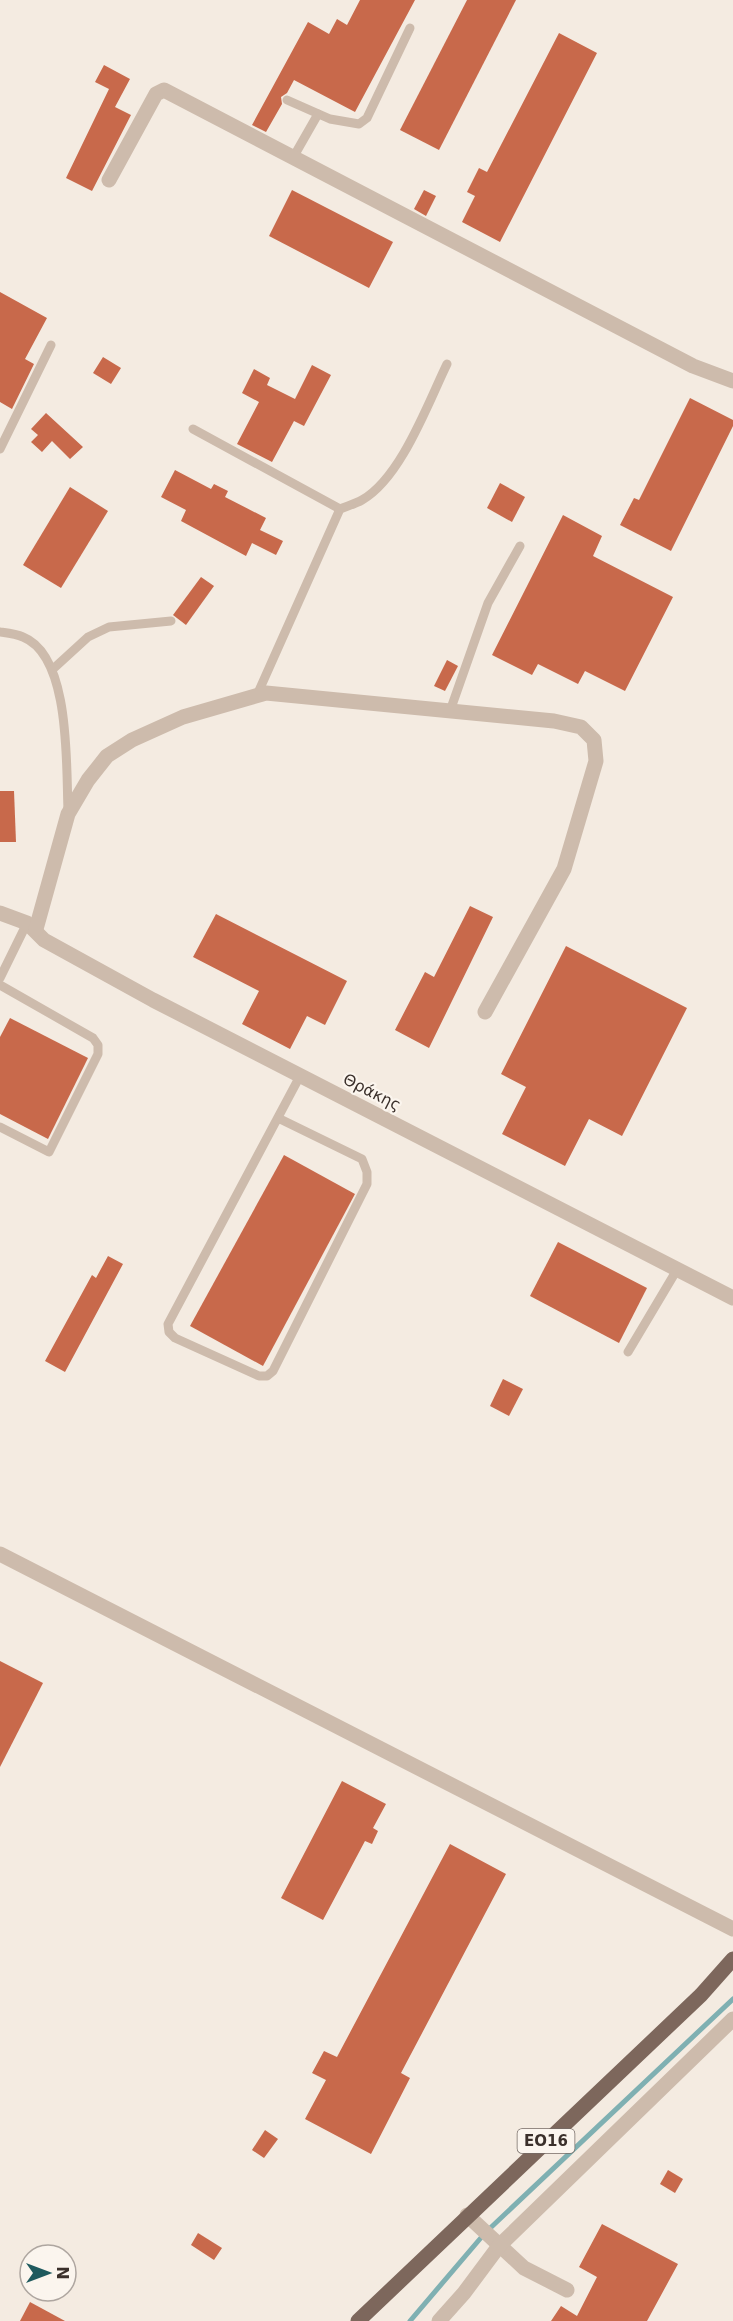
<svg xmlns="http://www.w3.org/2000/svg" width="733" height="2321" font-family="'DejaVu Sans',sans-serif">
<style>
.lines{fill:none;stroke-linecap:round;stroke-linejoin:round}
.stream{stroke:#7fb0b2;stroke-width:5}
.building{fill:#c8694b}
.lane{stroke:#cdbbac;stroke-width:9}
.street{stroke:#cdbbac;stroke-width:15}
.primary{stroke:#7d675c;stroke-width:15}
.labels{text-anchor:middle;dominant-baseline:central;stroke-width:4.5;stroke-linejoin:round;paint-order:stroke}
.shield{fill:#fbf5ee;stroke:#756b66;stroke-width:1.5}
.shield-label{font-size:15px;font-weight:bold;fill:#3b302b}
.street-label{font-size:16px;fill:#3b302b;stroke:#fbf5ee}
</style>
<rect width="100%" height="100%" fill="#f4ebe1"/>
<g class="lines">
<polyline class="stream" points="410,2321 485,2233 733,1999"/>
</g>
<g class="building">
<polygon points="360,0 415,0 355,112 294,80 287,93 281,97 282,104 266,132 252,125 308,22 329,34 337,19 347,25"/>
<polygon points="467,0 516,0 439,150 400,130"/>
<polygon points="559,33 597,53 500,242 462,222 475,196 467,192 479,168 487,172"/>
<polygon points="104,65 130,79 115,107 131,115 92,191 66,178 109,89 95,82"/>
<polygon points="292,190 393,242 369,288 269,236"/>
<polygon points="424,190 436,196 426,216 414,209"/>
<polygon points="0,292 47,318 25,359 34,364 12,409 0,402"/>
<polygon points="103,357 121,368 111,384 93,373"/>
<polygon points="312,365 331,375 304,426 294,421 272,462 237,444 259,402 242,393 254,369 270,378 267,385 295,399"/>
<polygon points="690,398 733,420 733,426 671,551 620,525 634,498 639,500"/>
<polygon points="46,413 83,447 70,459 52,441 42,452 31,442 38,435 31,429"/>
<polygon points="175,470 211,489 214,484 228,491 225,497 266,518 260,530 283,541 276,555 252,543 246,556 181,521 186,510 161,497"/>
<polygon points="500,483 525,497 512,522 487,508"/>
<polygon points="70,487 108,511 61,588 23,565"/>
<polygon points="563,515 602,536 593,556 673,597 625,691 585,671 578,684 538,664 532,675 492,655"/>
<polygon points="201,577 214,586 186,625 173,615"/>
<polygon points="447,660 458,666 445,691 434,686"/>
<polygon points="0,791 14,791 16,842 0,842"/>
<polygon points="470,906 493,917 429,1048 395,1030 425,972 434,977"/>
<polygon points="216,914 347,981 325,1025 307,1016 290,1049 242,1024 259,991 193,957"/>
<polygon points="566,946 687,1008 622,1136 589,1119 565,1166 502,1134 526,1087 501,1074"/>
<polygon points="10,1018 88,1058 48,1139 0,1114 0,1037"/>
<polygon points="284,1155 355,1194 263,1366 190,1326"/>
<polygon points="558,1242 647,1288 619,1343 530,1296"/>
<polygon points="108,1256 123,1264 65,1372 45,1361 92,1275 96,1278"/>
<polygon points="503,1379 523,1389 509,1416 490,1406"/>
<polygon points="0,1661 43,1683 0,1767"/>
<polygon points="342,1781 386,1804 373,1828 378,1831 372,1844 365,1841 323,1920 281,1898"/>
<polygon points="450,1844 506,1874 401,2073 410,2078 371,2154 305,2119 326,2080 312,2073 324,2051 337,2057"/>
<polygon points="265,2130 278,2139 264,2158 252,2150"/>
<polygon points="668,2170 683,2179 675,2193 660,2184"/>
<polygon points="602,2224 678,2264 647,2321 551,2321 561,2306 577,2316 597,2277 579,2267"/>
<polygon points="198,2233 222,2248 214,2260 191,2245"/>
<polygon points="30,2302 65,2321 20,2321"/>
</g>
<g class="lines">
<g class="lane">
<polyline points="287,100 330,119 359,124 367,118 410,28"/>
<polyline points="294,156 318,114"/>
<polyline points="193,429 340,509"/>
<polyline points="0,449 51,345"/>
<path d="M 0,632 C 7,633 16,634 23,637 C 71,656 66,766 68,810"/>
<polyline points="53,669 88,637 109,627 171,621"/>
<path d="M 257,695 L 340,509 C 347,506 355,504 362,500 C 401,478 428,403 447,364"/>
<polyline points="450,711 488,603 520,546"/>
<polyline points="0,978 27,923"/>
<polyline points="0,985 93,1038 98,1045 98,1054 49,1152 0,1127"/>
<polyline points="278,1118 362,1159 367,1172 367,1184 273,1371 267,1376 259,1376 175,1338 169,1332 168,1324 300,1076"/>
<polyline points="628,1352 678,1268"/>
</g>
<g class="street">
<polyline points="109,180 156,94 164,90 693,366 733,381"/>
<polyline points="0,913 27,923 44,940 153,1000 733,1298"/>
<polyline points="36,929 68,814 88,780 107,756 132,740 183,717 266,693 554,721 581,727 594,740 596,761 564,869 485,1012"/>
<polyline points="0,1554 733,1929"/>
<polyline points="467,2215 524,2268 567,2290"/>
<polyline points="439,2321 464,2293 499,2246 733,2019"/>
</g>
<polyline class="primary" points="358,2321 701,1995 733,1959"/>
</g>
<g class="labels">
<rect class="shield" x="517.5" y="2129" width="57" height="24" rx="4.5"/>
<g class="shield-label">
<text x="546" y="2141">ΕΟ16</text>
</g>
<g class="street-label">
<text transform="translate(372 1092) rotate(27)">Θράκης</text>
</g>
</g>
<g transform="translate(48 2273) rotate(90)"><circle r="28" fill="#fbf5ee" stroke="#aea6a0" stroke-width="1.5"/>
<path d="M0-4.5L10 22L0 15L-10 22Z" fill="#1f5a5e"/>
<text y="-9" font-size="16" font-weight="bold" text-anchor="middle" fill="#3b302b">N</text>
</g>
</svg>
